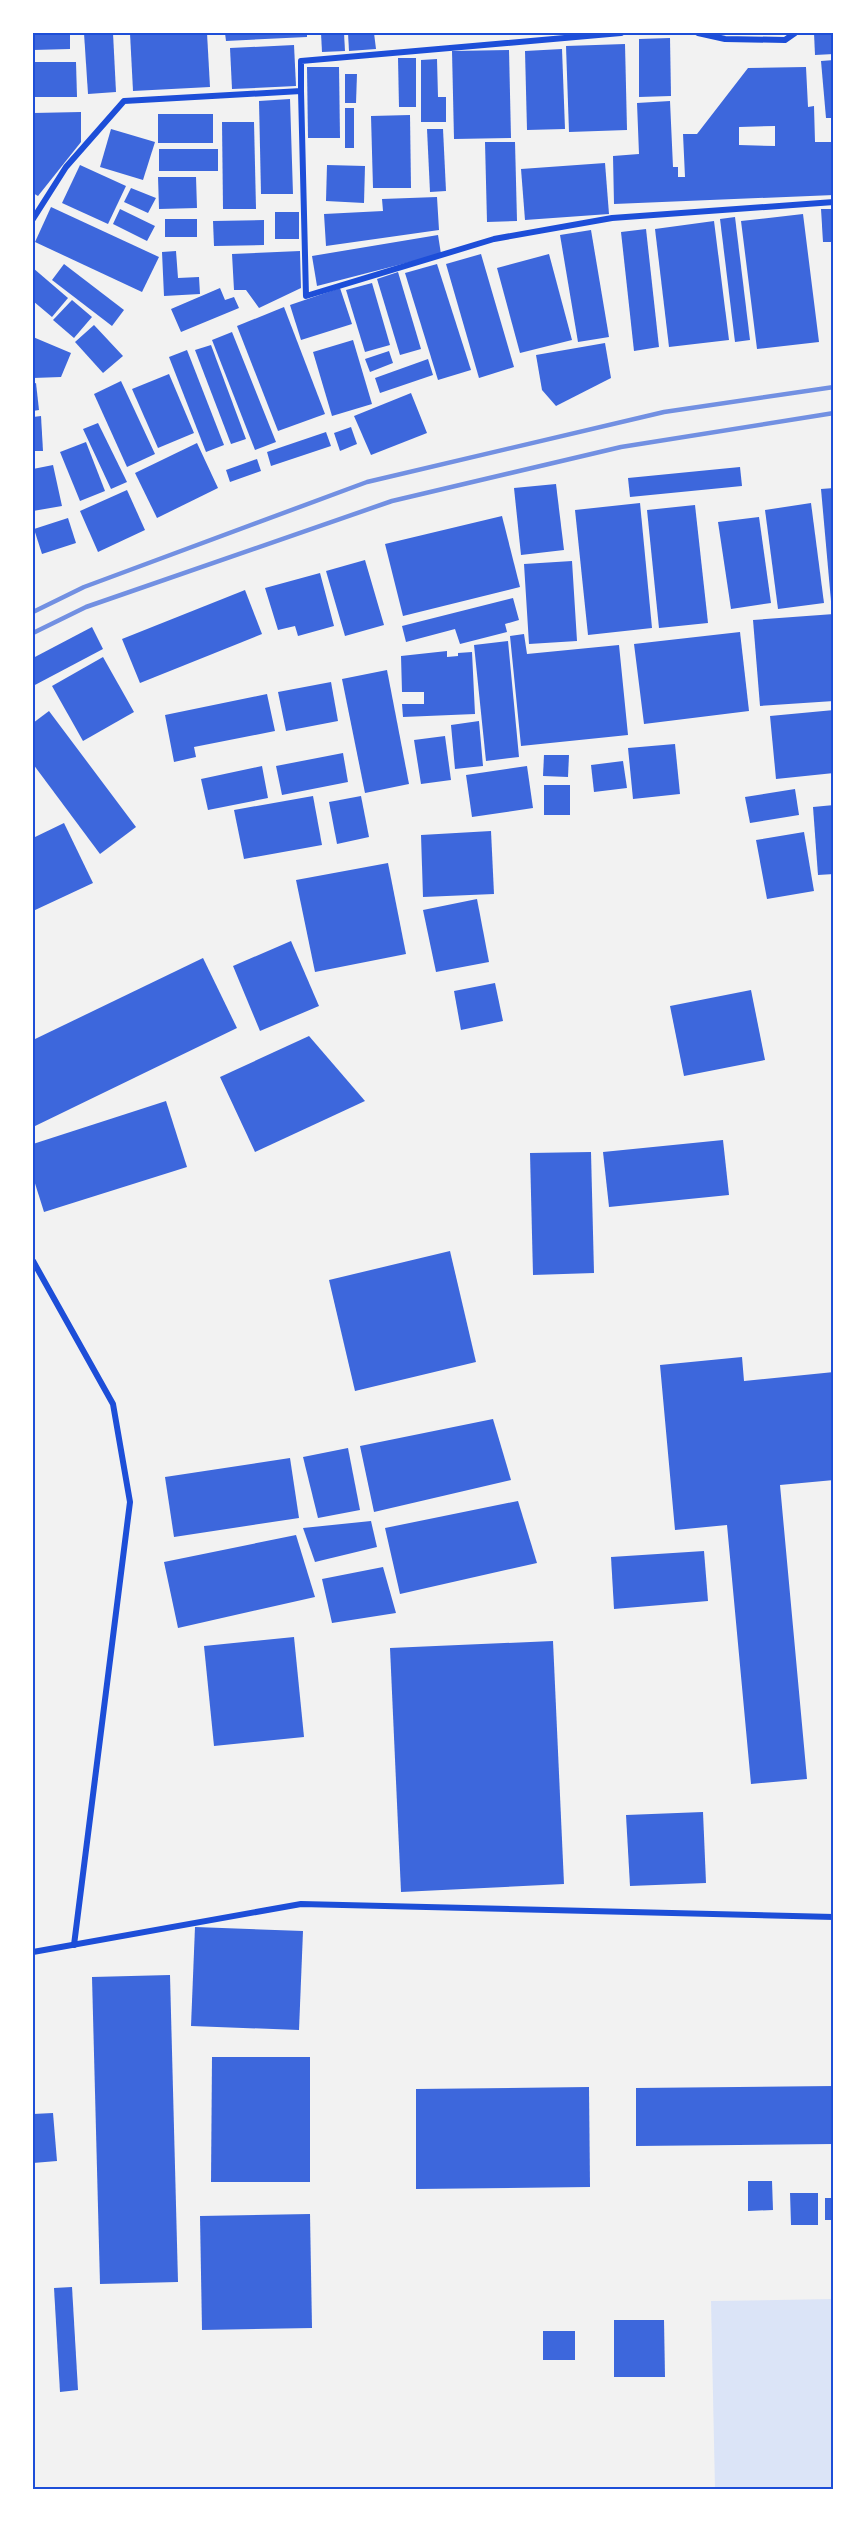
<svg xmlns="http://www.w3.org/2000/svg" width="867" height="2522" font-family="'Varela Round',sans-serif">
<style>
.green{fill:#dbe4f7}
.building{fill:#3d67dc;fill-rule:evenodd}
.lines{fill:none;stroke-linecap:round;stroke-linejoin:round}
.minor{stroke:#1d4ed8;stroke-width:6}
.rail{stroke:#7290e2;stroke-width:4.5}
.neatline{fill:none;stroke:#1d4ed8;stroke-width:2}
</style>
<rect width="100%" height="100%" fill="#f2f2f2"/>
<polygon class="green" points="834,2299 834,2489 715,2489 711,2301"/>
<g class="building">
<polygon points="33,33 70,33 70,49 33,50"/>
<polygon points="84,33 113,33 116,92 88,94"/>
<polygon points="130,33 207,33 210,87 133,91"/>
<polygon points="225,33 307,33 307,37 226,41"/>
<polygon points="321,33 344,33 345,51 322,52"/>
<polygon points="348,33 374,33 376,49 349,51"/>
<polygon points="814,33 834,33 834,54 815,55"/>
<polygon points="670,38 671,96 639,97 639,39"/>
<polygon points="625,44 627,130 569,132 566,46"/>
<polygon points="294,45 296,86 232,89 230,48"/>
<polygon points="562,49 565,129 527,130 525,51"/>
<polygon points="509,50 511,138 454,139 452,51"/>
<polygon points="398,58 416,58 416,107 399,107"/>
<polygon points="437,59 438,97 446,97 446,122 421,122 421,60"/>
<polygon points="834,60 834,118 826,118 821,61"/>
<polygon points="33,62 76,62 77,97 33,97"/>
<polygon points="307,67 339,67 340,138 308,138"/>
<path d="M 806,67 L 808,107 L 814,106 L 815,142 L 831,142 L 834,146 L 834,195 L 614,204 L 613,156 L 639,154 L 637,103 L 670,101 L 673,167 L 678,167 L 678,177 L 685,177 L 683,134 L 697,134 L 748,68 ZM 775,126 L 775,146 L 739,145 L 739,127 Z"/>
<polygon points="345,74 357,74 356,103 345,103"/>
<polygon points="290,99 293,194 261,194 259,101"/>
<rect x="345" y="108" width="9" height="40"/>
<polygon points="81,112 81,142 38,196 33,193 33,113"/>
<rect x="158" y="114" width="55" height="29"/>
<polygon points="410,115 411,188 373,188 371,116"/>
<polygon points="222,122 254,122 256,209 223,209"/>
<polygon points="111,129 155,142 143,180 100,167"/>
<polygon points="427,129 443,129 446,191 430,192"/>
<polygon points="485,142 515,142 517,221 487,222"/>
<rect x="159" y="149" width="59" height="22"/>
<polygon points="605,163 609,214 525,220 521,169"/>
<polygon points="80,165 126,186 108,224 62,203"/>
<polygon points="327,165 365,166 364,203 326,201"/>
<polygon points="158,177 196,177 197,208 159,209"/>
<polygon points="131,188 156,198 148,213 124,202"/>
<polygon points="437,197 439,230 326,246 324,214 383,211 382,199"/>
<polygon points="51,207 159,257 142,292 35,242"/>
<polygon points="120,209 155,226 147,241 113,224"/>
<polygon points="821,209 834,209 834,242 823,242"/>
<rect x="275" y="212" width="24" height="27"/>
<polygon points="803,214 819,342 757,349 741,221"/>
<polygon points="735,217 750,340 735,342 720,219"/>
<rect x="165" y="219" width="32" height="18"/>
<polygon points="264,220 264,245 214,246 213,221"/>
<polygon points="714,221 729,340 669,347 655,229"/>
<polygon points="646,229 659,347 634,351 621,232"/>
<polygon points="591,230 609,337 578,342 560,235"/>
<polygon points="438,235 441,254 317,286 312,256"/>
<polygon points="176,251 178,278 199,277 200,294 164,296 162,252"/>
<polygon points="300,251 301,288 259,308 246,290 234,290 232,254"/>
<polygon points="481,254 514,367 479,378 446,264"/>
<polygon points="549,254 572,340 520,353 497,268"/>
<polygon points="64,264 124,310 112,326 52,280"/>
<polygon points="437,264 471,370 438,380 405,273"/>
<polygon points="33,268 68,298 52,317 33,301"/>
<polygon points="398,272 421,349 400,355 377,279"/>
<polygon points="372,283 390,345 365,352 346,290"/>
<polygon points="220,288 225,300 234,297 239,308 181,332 171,309"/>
<polygon points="340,288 352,324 301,340 290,305"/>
<polygon points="72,300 92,317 74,338 53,320"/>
<polygon points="284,307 325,414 278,431 237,326"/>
<polygon points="94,325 123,356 103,373 75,342"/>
<polygon points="232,332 276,442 255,450 212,340"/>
<polygon points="33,337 71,353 61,377 33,378"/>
<polygon points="353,340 372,404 332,416 313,352"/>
<polygon points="605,343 611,378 556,406 542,390 536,355"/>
<polygon points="211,345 246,439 231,444 195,350"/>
<polygon points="187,350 224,445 206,452 169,357"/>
<polygon points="389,351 393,363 370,372 365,359"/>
<polygon points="428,359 433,375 380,393 375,378"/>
<polygon points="169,374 194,433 158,448 132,389"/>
<polygon points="121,381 155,454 127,467 94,394"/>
<polygon points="36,383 39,410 33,411 33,384"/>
<polygon points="411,393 427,433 371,455 354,416"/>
<polygon points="41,416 43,451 33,451 33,417"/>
<polygon points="98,423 127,482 111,489 83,429"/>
<polygon points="351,427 357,444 340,451 334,433"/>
<polygon points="326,432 331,446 271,466 267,452"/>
<polygon points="86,442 105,491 80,501 60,452"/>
<polygon points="197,443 218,488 157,518 135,473"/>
<polygon points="257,459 261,471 230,482 226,470"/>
<polygon points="53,465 62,506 33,511 33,469"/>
<polygon points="740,467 742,486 630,497 628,478"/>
<polygon points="556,484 564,550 521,555 514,488"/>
<polygon points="834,488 834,601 831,601 821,489"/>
<polygon points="127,490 145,530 98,552 80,511"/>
<polygon points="640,503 652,628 588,635 575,510"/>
<polygon points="811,503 824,603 778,609 765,510"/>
<polygon points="695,505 708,623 659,628 647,510"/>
<polygon points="502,516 520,587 403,616 385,544"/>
<polygon points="759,517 771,603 731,609 718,522"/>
<polygon points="68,518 76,543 42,554 34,529"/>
<polygon points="365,560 384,625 345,636 326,571"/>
<polygon points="572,561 577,641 529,644 524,564"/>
<polygon points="320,573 334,626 298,636 295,626 278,630 265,588"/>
<polygon points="245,590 262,634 140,683 122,639"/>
<polygon points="513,598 519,620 505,624 507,632 460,644 455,629 406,642 402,626"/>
<polygon points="834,614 834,701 760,706 753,620"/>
<polygon points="92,627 103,649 33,686 33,658"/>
<polygon points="740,632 749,711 644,724 634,644"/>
<polygon points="524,634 527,654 619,645 628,735 521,746 510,636"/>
<polygon points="508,641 519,757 486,761 474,645"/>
<polygon points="447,651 447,657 458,656 458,653 472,652 475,714 403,717 402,704 424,704 424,692 402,692 401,656"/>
<polygon points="103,657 134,712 83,741 52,686"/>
<polygon points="387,670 409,784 365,793 342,679"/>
<polygon points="331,682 338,721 286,731 278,692"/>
<polygon points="267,694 275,731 194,747 196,757 174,762 165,715"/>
<polygon points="834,710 834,773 776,779 770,716"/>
<polygon points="49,711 136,827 100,854 33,764 33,723"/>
<polygon points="479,721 483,766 455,769 451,725"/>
<polygon points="445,736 451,780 421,784 414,740"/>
<polygon points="675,744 680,794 633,799 628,748"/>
<polygon points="343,753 348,782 282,795 276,766"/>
<polygon points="544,755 569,755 568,777 543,776"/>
<polygon points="623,761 627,788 594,792 591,765"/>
<polygon points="262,766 268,798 208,810 201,779"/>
<polygon points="527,766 533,808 472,817 466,775"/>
<rect x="544" y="785" width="26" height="30"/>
<polygon points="795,789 799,815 750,823 745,797"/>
<polygon points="313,796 322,845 244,859 234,810"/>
<polygon points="361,796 369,837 337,844 329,802"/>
<polygon points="834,805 834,874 818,875 813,807"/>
<polygon points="64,823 93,883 33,911 33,838"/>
<polygon points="491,831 494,894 423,897 421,835"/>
<polygon points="804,832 814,891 767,899 756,840"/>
<polygon points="388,863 406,954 315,972 296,880"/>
<polygon points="477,899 489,962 436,972 423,910"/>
<polygon points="291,941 319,1006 260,1031 233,966"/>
<polygon points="203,958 237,1028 33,1127 33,1040"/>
<polygon points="495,983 503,1021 461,1030 454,991"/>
<polygon points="751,990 765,1060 684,1076 670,1006"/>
<polygon points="309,1036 365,1101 255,1152 220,1077"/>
<polygon points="166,1101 187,1167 44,1212 33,1177 33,1144"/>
<polygon points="723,1140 729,1195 609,1207 603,1152"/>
<polygon points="591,1152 594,1273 533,1275 530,1153"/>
<polygon points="450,1251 476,1362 355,1391 329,1280"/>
<polygon points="742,1357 744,1381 834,1372 834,1480 780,1485 807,1779 751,1784 727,1525 675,1530 660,1365"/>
<polygon points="493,1419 511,1480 374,1512 360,1446"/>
<polygon points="348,1448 360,1510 318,1518 303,1457"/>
<polygon points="290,1458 299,1518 174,1537 165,1477"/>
<polygon points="518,1501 537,1563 400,1594 385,1528"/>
<polygon points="371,1521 377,1547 315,1562 303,1528"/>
<polygon points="296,1535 315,1597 178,1628 164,1562"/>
<polygon points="704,1551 708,1601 614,1609 611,1557"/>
<polygon points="383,1567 396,1613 332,1623 322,1579"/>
<polygon points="294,1637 304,1737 214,1746 204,1646"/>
<polygon points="553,1641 564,1884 401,1892 390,1648"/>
<polygon points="703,1812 706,1883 630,1886 626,1815"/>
<polygon points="195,1927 303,1931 299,2030 191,2026"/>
<polygon points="170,1975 178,2282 100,2284 92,1977"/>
<polygon points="212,2057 310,2057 310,2182 211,2182"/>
<polygon points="834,2086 834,2144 636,2146 636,2088"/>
<polygon points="589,2087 590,2187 416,2189 416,2089"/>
<polygon points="53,2113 57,2161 33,2163 33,2114"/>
<polygon points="748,2181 772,2181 773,2210 748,2211"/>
<polygon points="790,2193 818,2193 818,2225 791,2225"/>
<rect x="825" y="2198" width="9" height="22"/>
<polygon points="310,2214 312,2328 202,2330 200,2216"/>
<polygon points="72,2287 78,2390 60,2392 54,2288"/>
<polygon points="614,2320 664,2320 665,2377 614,2377"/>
<rect x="543" y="2331" width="32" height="29"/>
</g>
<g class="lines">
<g class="minor">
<polyline points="698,33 725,39 785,40 795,33"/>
<polyline points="301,91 306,296 494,239 612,218 834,202"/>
<polyline points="33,219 66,167 124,101 301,91 301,61 621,33"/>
<polyline points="33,1261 113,1404 130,1502 74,1945"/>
<polyline points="33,1952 301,1904 834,1917"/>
</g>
<g class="rail">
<polyline points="33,612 84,587 367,482 664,412 834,387"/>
<polyline points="33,633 86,607 392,501 621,447 834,413"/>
</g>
</g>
<rect width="867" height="2522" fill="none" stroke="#ffffff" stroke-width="69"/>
<rect x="34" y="34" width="798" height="2454" class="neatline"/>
</svg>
